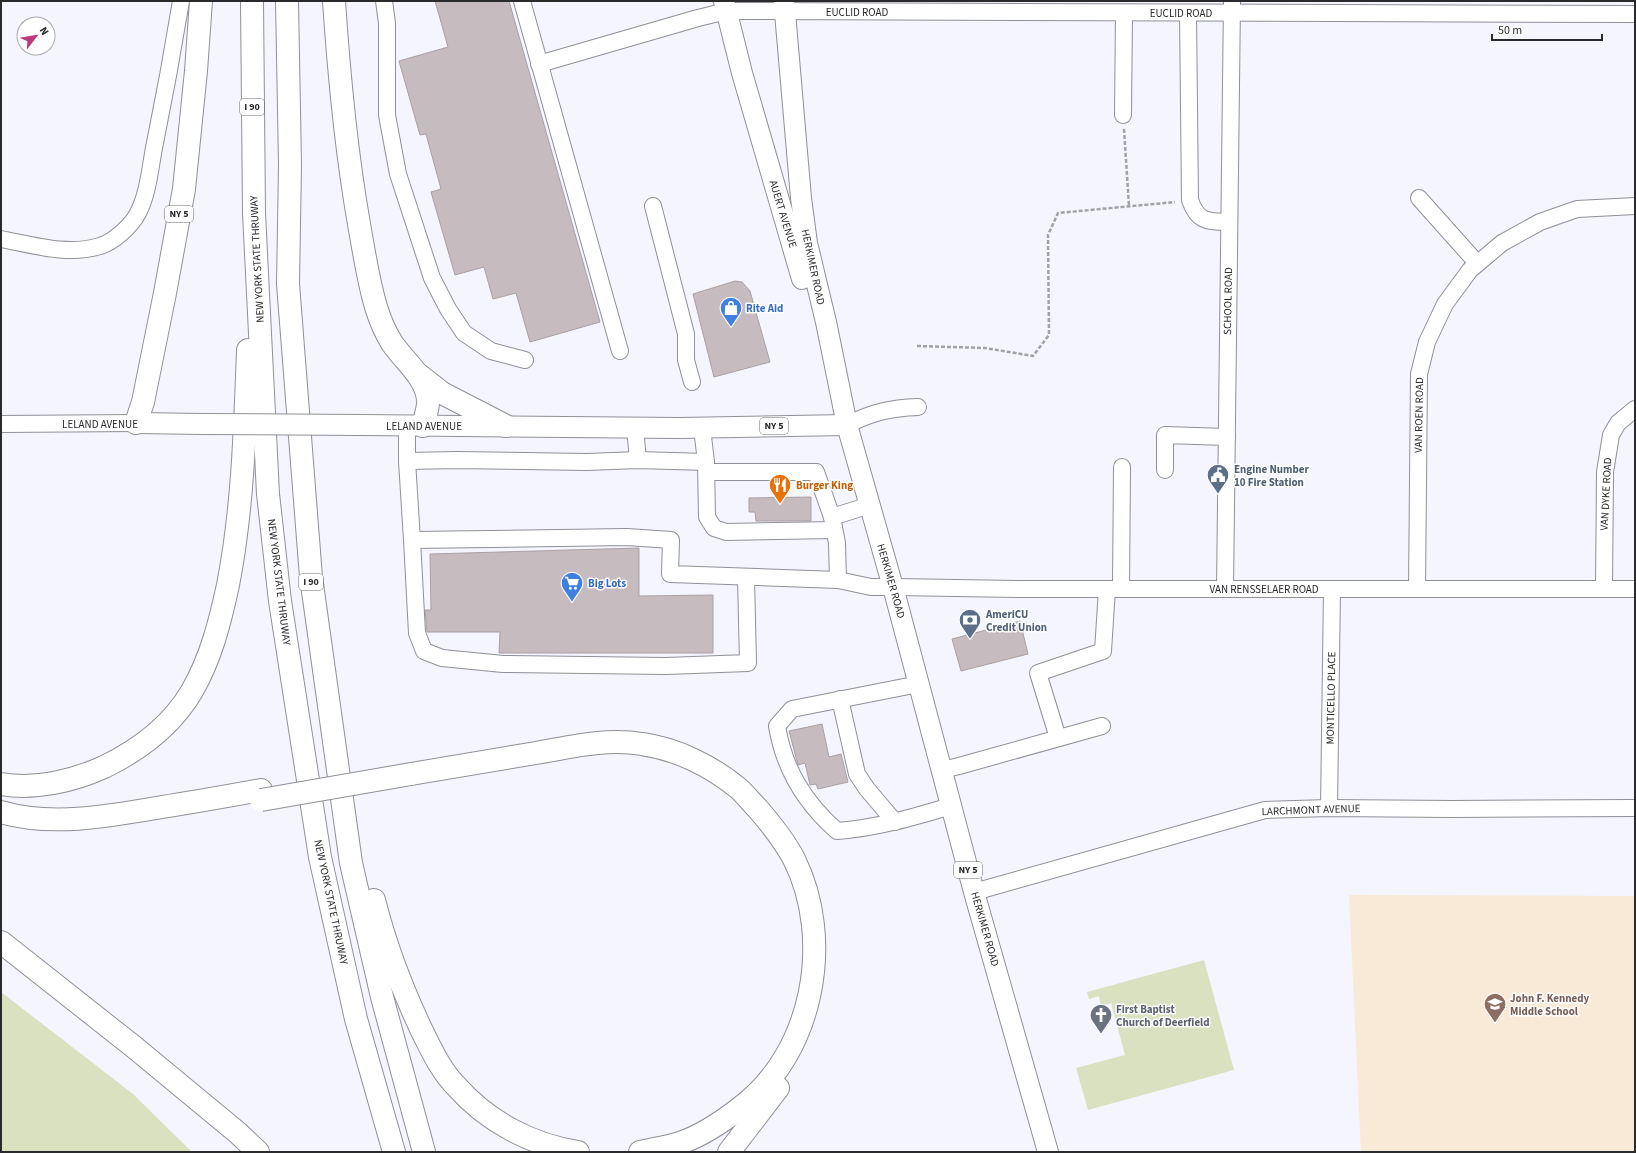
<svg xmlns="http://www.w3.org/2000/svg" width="1636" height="1153" font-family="'Source Sans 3',sans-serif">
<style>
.education{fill:#f8ead6}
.green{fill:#dae1c1}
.building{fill:#c6bcbf;stroke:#aaa0a3}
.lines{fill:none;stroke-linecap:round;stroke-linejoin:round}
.minor-casing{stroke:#8f9098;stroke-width:18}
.major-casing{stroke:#8f9098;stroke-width:22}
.highway-casing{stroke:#8f9098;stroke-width:24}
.path{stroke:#a1a1a8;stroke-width:2.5;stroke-dasharray:4 2;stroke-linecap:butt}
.minor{stroke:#fff;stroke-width:16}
.major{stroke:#fff;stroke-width:20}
.highway{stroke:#fff;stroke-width:22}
.major-bridge-casing{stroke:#8f9098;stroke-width:22;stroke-linecap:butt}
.highway-bridge-casing{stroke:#8f9098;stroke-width:24;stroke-linecap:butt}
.major-bridge{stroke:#fff;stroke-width:20}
.highway-bridge{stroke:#fff;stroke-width:22}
.labels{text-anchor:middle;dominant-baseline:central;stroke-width:3;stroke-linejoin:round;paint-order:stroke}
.shield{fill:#fff;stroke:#6a6a6c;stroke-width:1}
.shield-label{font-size:10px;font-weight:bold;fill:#2a2a2d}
.street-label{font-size:11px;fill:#2a2a2d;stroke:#fff}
.shop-label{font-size:11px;font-weight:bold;fill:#366cbe;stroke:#fff;text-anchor:start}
.service-label{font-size:11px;font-weight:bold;fill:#4e5e75;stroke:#fff;text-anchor:start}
.food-label{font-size:11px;font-weight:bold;fill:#c56008;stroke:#fff;text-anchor:start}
.education-label{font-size:11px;font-weight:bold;fill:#785e54;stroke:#fff;text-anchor:start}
.worship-label{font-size:11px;font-weight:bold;fill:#5b616d;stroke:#fff;text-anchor:start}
</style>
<rect width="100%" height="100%" fill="#f4f5fe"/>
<polygon class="education" points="1349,895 1635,896 1635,1152 1361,1152"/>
<g class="green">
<polygon points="1204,960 1234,1070 1088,1110 1076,1068 1125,1055 1111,1003 1101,1006 1099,996 1089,999 1087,992"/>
<polygon points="1,992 133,1094 192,1152 1,1152"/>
</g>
<g class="building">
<polygon points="435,1 509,1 600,322 530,342 516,293 493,299 484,267 455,275 431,192 441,189 426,134 420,135 399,61 448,47"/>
<polygon points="735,281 742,282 750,291 770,362 714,377 693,294"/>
<polygon points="811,497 811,521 756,521 755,512 749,512 749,498"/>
<polygon points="639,548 639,596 713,595 713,653 499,653 500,632 427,632 425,610 431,610 430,554"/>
<polygon points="1020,621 1028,654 961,671 952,639"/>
<polygon points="822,724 829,757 841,754 848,782 818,789 816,784 810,785 805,763 798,765 789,731"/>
</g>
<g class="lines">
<g class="minor-casing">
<g id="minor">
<polyline points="384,1 387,23 387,115 398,174 432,278 448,309 464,333 491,351 525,360"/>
<polyline points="522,1 620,351"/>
<path d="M 1188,13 L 1190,200 C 1198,223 1208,221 1229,222"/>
<polyline points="539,64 698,18 727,11 1635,14"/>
<polyline points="1123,115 1124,13"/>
<polyline points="1419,198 1477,263"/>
<polyline points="653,206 686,334 686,360 692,382"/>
<path d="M 1,239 C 33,245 68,256 100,246 C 114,242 132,225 138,213 C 148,194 150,169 154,148 C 164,99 173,50 181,1"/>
<polyline points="1,424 136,423"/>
<path d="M 847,425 C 872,412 891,408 918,407"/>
<polyline points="407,426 407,461 457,460 587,462 638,460 706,462 702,428"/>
<polyline points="635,428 638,460"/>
<polyline points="407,461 412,540 627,537 671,540 670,574 838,580 871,587 893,587 1022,589 1635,589"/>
<polyline points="706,463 707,517 714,528 726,532 834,530"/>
<polyline points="1165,470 1165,435 1227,437"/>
<polyline points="707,472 816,472 832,517 837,543 838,580"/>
<polyline points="832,517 870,505"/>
<polyline points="412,540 417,633 424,651 442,658 503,664 666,666 748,663 746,577"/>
<polyline points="1121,589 1122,467"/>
<polyline points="1225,589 1232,1"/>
<polyline points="1417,589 1419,374 1427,342 1445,304 1470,270 1502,243 1540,222 1577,209 1635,206"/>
<polyline points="1604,589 1605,472 1611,435 1618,423 1635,409"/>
<path d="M 919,684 L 792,709 L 777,726 C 784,769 804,802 837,831 C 877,828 914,817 951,806"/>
<polyline points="840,699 857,774 867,789 895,822"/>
<polyline points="1058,738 1038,673 1103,651 1107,589"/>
<polyline points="942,770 959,766 1102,726"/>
<polyline points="1329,808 1332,589"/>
<polyline points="974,892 1265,810 1329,808 1452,809 1635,808"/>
</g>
</g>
<g class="major-casing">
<g id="major">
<polyline points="724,1 742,73 802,279"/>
<polyline points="784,1 801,198 807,243 826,322 847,425 893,587 974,892 1048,1152"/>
<polyline points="136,423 203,424"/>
<polyline points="361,425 680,428 847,425"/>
</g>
</g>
<g class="highway-casing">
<g id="highway">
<polyline points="252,1 254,213 268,494 280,601 320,857 356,1019 394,1152"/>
<polyline points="287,1 290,165 288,284 311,577 351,863 382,997 424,1152"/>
<path d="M 334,1 C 339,76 346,150 359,224 C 364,252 368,280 376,307 C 380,320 385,332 392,343 C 404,361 425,376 428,399 C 429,407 425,417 423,426"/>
<polyline points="419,375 442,393 506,426"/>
<polyline points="136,423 143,402 165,293 184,189 196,71 201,1"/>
<path d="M 411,774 C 452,767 494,760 536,753 C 571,747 606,738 642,744 C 677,749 711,766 738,788 C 745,794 751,802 758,809 C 771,824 784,840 794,859 C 834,939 814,1053 740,1108 C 722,1122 701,1136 680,1143 C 667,1147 653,1149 640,1152"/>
<path d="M 1,784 C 35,790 73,781 104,767 C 139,750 172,725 192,691 C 211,658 220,622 228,585 C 243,508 245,429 248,350"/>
<path d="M 1,812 C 52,827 110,816 162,807 C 195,802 228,796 261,790"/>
<path d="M 374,900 C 385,944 402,989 422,1031 C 432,1051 441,1071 457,1087 C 488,1122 532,1145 578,1152"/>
<polyline points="1,942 134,1047 238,1133 258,1152"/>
<polyline points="729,1152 778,1088"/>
</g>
</g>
<g class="path">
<polyline points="1124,129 1129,206"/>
<polyline points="917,346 985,348 1033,356 1049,335 1048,235 1058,213 1175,202"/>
</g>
<use href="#minor" class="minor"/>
<use href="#major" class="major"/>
<use href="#highway" class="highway"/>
<g class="major-bridge-casing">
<polyline id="major-bridge" points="203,424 361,425"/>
</g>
<g class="highway-bridge-casing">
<polyline id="highway-bridge" points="261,800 411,774"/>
</g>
<use href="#major-bridge" class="major-bridge"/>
<use href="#highway-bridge" class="highway-bridge"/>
</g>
<defs>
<g id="shop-pin" transform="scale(1.15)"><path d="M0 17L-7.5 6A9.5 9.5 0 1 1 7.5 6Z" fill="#3f7fe0" stroke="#fff"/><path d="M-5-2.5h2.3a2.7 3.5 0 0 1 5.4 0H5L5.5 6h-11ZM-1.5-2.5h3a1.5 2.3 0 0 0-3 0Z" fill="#fff"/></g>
<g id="civic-pin" transform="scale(1.15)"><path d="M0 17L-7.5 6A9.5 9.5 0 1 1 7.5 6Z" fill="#5c6f8a" stroke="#fff"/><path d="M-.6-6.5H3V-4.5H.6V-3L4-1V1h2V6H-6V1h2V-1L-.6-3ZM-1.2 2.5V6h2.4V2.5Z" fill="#fff"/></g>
<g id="restaurant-pin" transform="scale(1.15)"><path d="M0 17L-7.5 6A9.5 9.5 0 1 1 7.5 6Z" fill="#e8710a" stroke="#fff"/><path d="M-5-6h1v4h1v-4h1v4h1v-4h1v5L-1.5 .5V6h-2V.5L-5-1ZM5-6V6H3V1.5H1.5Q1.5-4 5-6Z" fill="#fff"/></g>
<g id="supermarket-pin" transform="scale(1.15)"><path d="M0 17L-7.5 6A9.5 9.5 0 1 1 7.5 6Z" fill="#3f7fe0" stroke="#fff"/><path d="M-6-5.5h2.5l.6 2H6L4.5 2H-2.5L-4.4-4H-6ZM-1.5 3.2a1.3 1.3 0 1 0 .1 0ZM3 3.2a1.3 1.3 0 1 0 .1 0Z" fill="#fff"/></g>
<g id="bank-pin" transform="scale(1.15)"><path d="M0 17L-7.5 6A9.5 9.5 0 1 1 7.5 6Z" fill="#5c6f8a" stroke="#fff"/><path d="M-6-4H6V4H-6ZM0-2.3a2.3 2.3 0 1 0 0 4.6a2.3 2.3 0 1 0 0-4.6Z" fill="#fff"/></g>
<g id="school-pin" transform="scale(1.15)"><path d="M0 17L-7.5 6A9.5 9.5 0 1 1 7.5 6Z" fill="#8d6e63" stroke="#fff"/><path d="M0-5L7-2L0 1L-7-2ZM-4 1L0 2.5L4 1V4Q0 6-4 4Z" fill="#fff"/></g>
<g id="church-pin" transform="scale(1.15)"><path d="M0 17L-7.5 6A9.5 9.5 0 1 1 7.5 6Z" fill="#6b7280" stroke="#fff"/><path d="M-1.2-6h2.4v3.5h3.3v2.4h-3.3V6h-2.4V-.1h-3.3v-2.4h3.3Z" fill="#fff"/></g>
</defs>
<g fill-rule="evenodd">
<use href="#shop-pin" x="731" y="308"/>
<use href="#civic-pin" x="1218" y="475"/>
<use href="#restaurant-pin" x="780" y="485"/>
<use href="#supermarket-pin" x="572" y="583"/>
<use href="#bank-pin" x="970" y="620"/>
<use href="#school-pin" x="1495" y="1004"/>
<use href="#church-pin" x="1101" y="1015"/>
</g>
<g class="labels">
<g class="shield">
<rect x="240" y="99" width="24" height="16" rx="3"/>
<rect x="165" y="206" width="28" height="16" rx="3"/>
<rect x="760" y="418" width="28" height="16" rx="3"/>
<rect x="299" y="574" width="24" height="16" rx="3"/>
<rect x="954" y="862" width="28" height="16" rx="3"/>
</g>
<g class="shield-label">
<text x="252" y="107">I 90</text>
<text x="179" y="214">NY 5</text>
<text x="774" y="426">NY 5</text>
<text x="311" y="582">I 90</text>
<text x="968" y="870">NY 5</text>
</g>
<g class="street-label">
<text x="857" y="12">EUCLID ROAD</text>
<text x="1181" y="13">EUCLID ROAD</text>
<text transform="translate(783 214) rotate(73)">AUERT AVENUE</text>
<text transform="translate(257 259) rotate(-93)">NEW YORK STATE THRUWAY</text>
<text transform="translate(813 267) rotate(78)">HERKIMER ROAD</text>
<text transform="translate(1228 301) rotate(-89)">SCHOOL ROAD</text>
<text transform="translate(1419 415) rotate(-89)">VAN ROEN ROAD</text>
<text x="100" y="424">LELAND AVENUE</text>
<text x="424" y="426">LELAND AVENUE</text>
<text transform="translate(1606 494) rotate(-87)">VAN DYKE ROAD</text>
<text transform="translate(891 581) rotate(74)">HERKIMER ROAD</text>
<text transform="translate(279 582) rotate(83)">NEW YORK STATE THRUWAY</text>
<text x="1264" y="589">VAN RENSSELAER ROAD</text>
<text transform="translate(1331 698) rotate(-89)">MONTICELLO PLACE</text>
<text transform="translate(1311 810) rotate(-2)">LARCHMONT AVENUE</text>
<text transform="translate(331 902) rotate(78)">NEW YORK STATE THRUWAY</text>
<text transform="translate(985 929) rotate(74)">HERKIMER ROAD</text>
</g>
<g class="shop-label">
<text x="746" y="308">Rite Aid</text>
<text x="588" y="583">Big Lots</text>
</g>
<g class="service-label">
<text x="1234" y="469">Engine Number<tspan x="1234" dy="13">10 Fire Station</tspan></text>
<text x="986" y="614">AmeriCU<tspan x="986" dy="13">Credit Union</tspan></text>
</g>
<g class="food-label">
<text x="796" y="485">Burger King</text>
</g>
<g class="education-label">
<text x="1510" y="998">John F. Kennedy<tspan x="1510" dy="13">Middle School</tspan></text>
</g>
<g class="worship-label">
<text x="1116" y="1009">First Baptist<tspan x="1116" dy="13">Church of Deerfield</tspan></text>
</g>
</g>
<rect width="1636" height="1153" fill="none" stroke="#2a2a2d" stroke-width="4"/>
<g transform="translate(36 36) rotate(59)"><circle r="19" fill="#ffffff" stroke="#aaaaab"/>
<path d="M0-3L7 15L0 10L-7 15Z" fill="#be397b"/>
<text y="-6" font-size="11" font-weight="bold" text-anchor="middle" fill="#2a2a2d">N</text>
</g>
<path d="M1492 34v6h110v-6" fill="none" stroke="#2a2a2d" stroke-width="2"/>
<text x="1498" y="34" font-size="12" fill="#2a2a2d" stroke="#ffffff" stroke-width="3" paint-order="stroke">50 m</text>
</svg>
